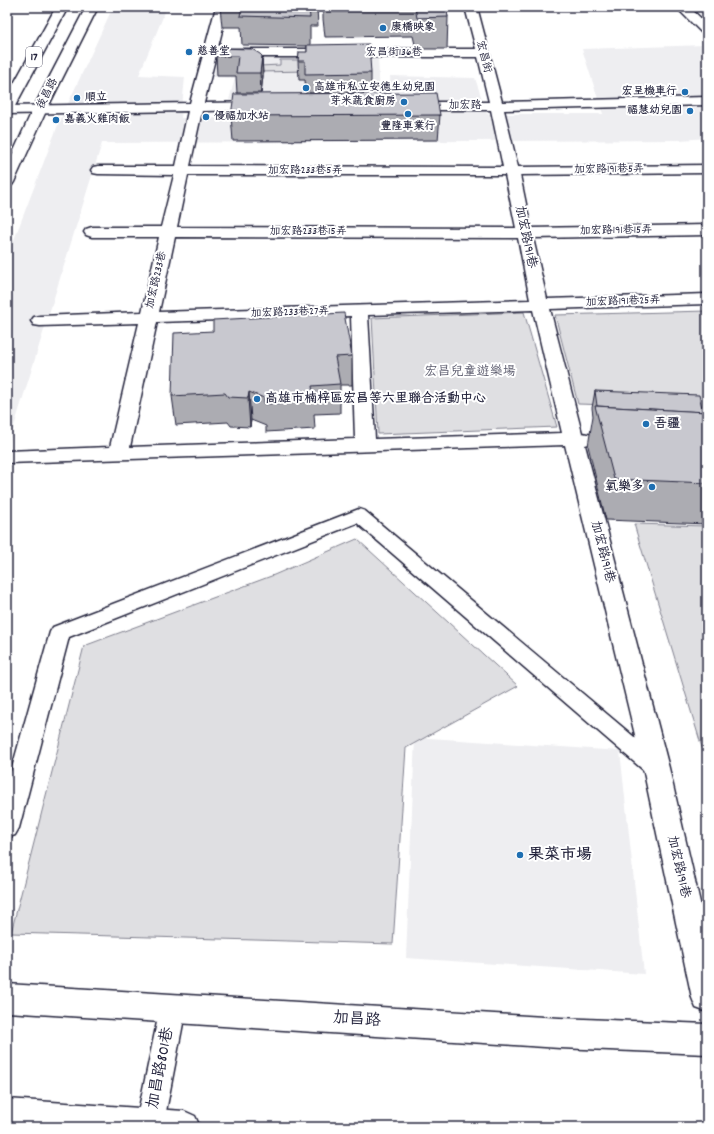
<svg xmlns="http://www.w3.org/2000/svg" width="714" height="1134" font-family="Dekko,'LXGW WenKai TC',sans-serif">
<style>
.built{fill:#eeeef1}
.green{fill:#dfdfe2;stroke:#80808e}
.lines{fill:none;stroke-linecap:round;stroke-linejoin:round}
.lane-casing{stroke:#22223b;stroke-width:3}
.street-casing{stroke:#22223b;stroke-width:3}
.secondary-casing{stroke:#22223b;stroke-width:3}
.primary-casing{stroke:#22223b;stroke-width:3}
.lane{fill:#fff;fill-rule:evenodd}
.street{fill:#fff;fill-rule:evenodd}
.secondary{fill:#fff;fill-rule:evenodd}
.primary{fill:#fff;fill-rule:evenodd}
.wall{fill:#acacb2;stroke:#22223b}
.shaded-wall{fill:#8c8c91;stroke:#22223b}
.building{fill:#c8c8cf;stroke:#22223b}
.poi-dot{fill:#1f6fb2;stroke:#fff;stroke-width:1.5}
.labels{text-anchor:middle;dominant-baseline:central;stroke-width:4;stroke-linejoin:round;paint-order:stroke}
.far-poi-label{font-size:11px;font-weight:bold;fill:#22223b;stroke:#fff;text-anchor:start}
.far-street-label{font-size:11px;fill:#22223b;stroke:#fff}
.shield{fill:#fff;stroke:#646476;stroke-width:1}
.shield-label{font-size:12px;font-weight:bold;fill:#22223b}
.street-label{font-size:13px;fill:#22223b;stroke:#fff}
.park-label{font-size:13px;fill:#5b5b6d;stroke:#fff}
.poi-label{font-size:13px;font-weight:bold;fill:#22223b;stroke:#fff;text-anchor:start}
.near-poi-label{font-size:16px;font-weight:bold;fill:#22223b;stroke:#fff;text-anchor:start}
.near-street-label{font-size:16px;fill:#22223b;stroke:#fff}
</style>
<rect width="100%" height="100%" fill="#fff"/>
<filter id="ink" filterUnits="userSpaceOnUse"><feTurbulence type="fractalNoise" baseFrequency=".025" numOctaves="2"/><feDisplacementMap in="SourceGraphic" scale="8" xChannelSelector="R" yChannelSelector="G"/><feConvolveMatrix kernelMatrix="1 2 1 2 8 2 1 2 1" color-interpolation-filters="sRGB"/></filter>
<g filter="url(#ink)">
<g class="built">
<polygon points="113,7 167,7 139,75 185,77 181,118 392,114 390,76 475,78 487,114 603,114 582,49 707,45 707,138 680,140 102,143 7,449 7,258 58,125"/>
<polygon points="218,56 378,56 380,99 229,100 235,78 213,77"/>
<polygon points="415,737 620,751 644,974 406,958"/>
</g>
<g class="green">
<polygon points="280,60 304,60 305,71 260,72 260,66 280,65"/>
<polygon points="707,311 707,408 578,404 555,315"/>
<polygon points="524,312 557,427 378,434 372,318"/>
<polygon points="634,524 707,526 707,764 637,534"/>
<polygon points="357,539 518,686 406,748 393,944 11,933 84,646 274,575"/>
</g>
<g class="lines">
<g class="lane-casing">
<g id="lane">
<polygon points="359,509 365,511 664,762 667,768 664,774 656,777 648,774 357,523 69,637 19,828 15,835 7,838 7,786 50,632 53,627"/>
<polygon points="173,995 182,999 186,1008 163,1127 135,1127 160,1008 164,999"/>
</g>
</g>
<g class="street-casing">
<g id="street">
<path d="M 216,7 L 228,7 L 204,103 L 262,102 L 267,103 L 269,106 L 267,109 L 262,110 L 202,111 L 190,166 L 503,167 L 491,110 L 408,110 L 403,109 L 401,106 L 403,103 L 408,102 L 489,102 L 478,57 L 229,57 L 225,56 L 223,53 L 225,50 L 229,49 L 476,49 L 465,7 L 477,7 L 502,102 L 707,97 L 707,105 L 504,110 L 518,167 L 707,165 L 707,173 L 520,175 L 531,228 L 707,225 L 707,235 L 533,238 L 547,299 L 707,294 L 707,304 L 550,309 L 582,433 L 593,435 L 596,439 L 593,443 L 585,445 L 669,768 L 707,933 L 707,1012 L 696,1008 L 692,998 L 643,768 L 565,445 L 7,463 L 7,451 L 110,447 L 139,323 L 40,326 L 34,325 L 31,321 L 34,317 L 40,316 L 142,312 L 159,237 L 92,237 L 86,235 L 84,232 L 86,229 L 92,227 L 161,227 L 174,175 L 98,174 L 93,173 L 91,170 L 93,167 L 98,166 L 176,166 L 188,111 L 7,114 L 7,106 L 190,103 ZM 188,175 L 505,175 L 516,228 L 177,227 ZM 175,237 L 518,238 L 530,300 L 159,312 ZM 533,310 L 562,433 L 375,439 L 368,315 ZM 351,316 L 355,439 L 130,447 L 157,322 Z"/>
<polygon points="676,7 689,7 707,24 707,35 703,34"/>
</g>
</g>
<g class="secondary-casing">
<g id="secondary">
<polygon points="7,984 560,1018 707,1024 707,1054 560,1048 7,1012"/>
<polygon points="7,1099 184,1111 195,1116 200,1127 7,1127"/>
</g>
</g>
<g class="primary-casing">
<g id="primary">
<polygon points="56,7 68,7 14,108 12,111 7,112 7,96"/>
<polygon points="86,7 98,7 47,109 14,182 12,185 7,186 7,166 33,109"/>
</g>
</g>
<use href="#lane" class="lane"/>
<use href="#street" class="street"/>
<use href="#secondary" class="secondary"/>
<use href="#primary" class="primary"/>
</g>
<g class="wall">
<polygon points="220,7 317,7 318,26 310,26 310,45 371,73 371,93 309,93 440,115 438,140 233,141 231,116 306,93 305,80 299,80 298,61 307,52 307,46 242,45 241,27 222,27"/>
<polygon points="323,7 446,7 448,17 447,49 416,49 413,36 325,37 323,19"/>
<polygon points="216,56 262,56 263,76 261,93 237,93 236,76 217,76"/>
<polygon points="213,331 352,356 352,385 340,385 340,413 314,414 315,429 266,432 266,426 251,420 250,427 231,426 228,422 176,425 172,396"/>
<polygon points="595,391 707,412 707,524 606,520 588,446 593,416 592,408"/>
</g>
<g class="shaded-wall">
<polygon points="262,56 263,76 261,93 260,73"/>
<polygon points="249,392 251,420 250,427 248,398"/>
</g>
<g class="building">
<polygon points="242,7 309,7 310,18 240,16"/>
<polygon points="415,7 446,7 448,17 417,18"/>
<polygon points="369,44 371,73 305,74 305,61 298,61 299,52 307,52 307,45"/>
<polygon points="218,48 252,49 260,54 262,56 260,73 236,73 238,56 216,56"/>
<polygon points="436,93 440,115 231,116 234,94"/>
<polygon points="344,313 352,356 335,357 340,384 312,386 314,401 264,404 264,398 249,392 248,398 228,397 225,393 172,396 174,333 213,331 213,320"/>
<polygon points="595,391 699,395 703,412 597,406"/>
<polygon points="595,406 707,412 707,483 614,479"/>
</g>
</g>
<g class="poi-dot">
<circle cx="383" cy="28" r="4"/>
<circle cx="189" cy="52" r="4"/>
<circle cx="306" cy="88" r="4"/>
<circle cx="685" cy="92" r="4"/>
<circle cx="77" cy="98" r="4"/>
<circle cx="404" cy="102" r="4"/>
<circle cx="690" cy="111" r="4"/>
<circle cx="408" cy="114" r="4"/>
<circle cx="206" cy="117" r="4"/>
<circle cx="56" cy="120" r="4"/>
<circle cx="257" cy="399" r="4"/>
<circle cx="646" cy="424" r="4"/>
<circle cx="652" cy="487" r="4"/>
<circle cx="520" cy="855" r="4"/>
</g>
<g class="labels">
<g class="far-poi-label">
<text x="391" y="28">康橋映象</text>
<text x="197" y="52">慈善堂</text>
<text x="314" y="88">高雄市私立安德生幼兒園</text>
<text x="677" y="92" text-anchor="end">宏呈機車行</text>
<text x="85" y="98">順立</text>
<text x="396" y="102" text-anchor="end">芽米蔬食廚房</text>
<text x="682" y="111" text-anchor="end">福慧幼兒園</text>
<text x="214" y="117">優福加水站</text>
<text x="64" y="120">嘉義火雞肉飯</text>
<text x="408" y="127" text-anchor="middle">豐隆車業行</text>
</g>
<g class="far-street-label">
<text x="394" y="53">宏昌街136巷</text>
<text transform="translate(483 57) rotate(76)">宏昌街</text>
<text transform="translate(48 94) rotate(-63)">後昌路</text>
<text x="465" y="106">加宏路</text>
<text transform="translate(609 170) rotate(-1)">加宏路191巷5弄</text>
<text x="305" y="171">加宏路233巷5弄</text>
<text transform="translate(616 231) rotate(-1)">加宏路191巷15弄</text>
<text x="308" y="232">加宏路233巷15弄</text>
<text transform="translate(157 280) rotate(-77)">加宏路233巷</text>
<text transform="translate(623 302) rotate(-2)">加宏路191巷25弄</text>
<text transform="translate(290 313) rotate(-2)">加宏路233巷27弄</text>
</g>
<rect class="shield" x="26" y="47" width="16" height="20" rx="3"/>
<g class="shield-label">
<text x="34" y="57">17</text>
</g>
<g class="street-label">
<text transform="translate(525 237) rotate(78)">加宏路191巷</text>
<text transform="translate(602 552) rotate(76)">加宏路191巷</text>
<text transform="translate(678 867) rotate(77)">加宏路191巷</text>
</g>
<g class="park-label">
<text x="470" y="372">宏昌兒童遊樂場</text>
</g>
<g class="poi-label">
<text x="265" y="399">高雄市楠梓區宏昌等六里聯合活動中心</text>
<text x="654" y="424">吾疆</text>
<text x="644" y="487" text-anchor="end">氧樂多</text>
</g>
<g class="near-poi-label">
<text x="528" y="855">果菜市場</text>
</g>
<g class="near-street-label">
<text transform="translate(357 1020) rotate(4)">加昌路</text>
<text transform="translate(161 1068) rotate(-79)">加昌路801巷</text>
</g>
</g>
<rect width="714" height="1134" fill="none" stroke="#fff" stroke-width="24"/>
<rect x="12" y="12" width="690" height="1110" fill="none" stroke="#22223b" stroke-width="1.5" filter="url(#ink)"/>
</svg>
